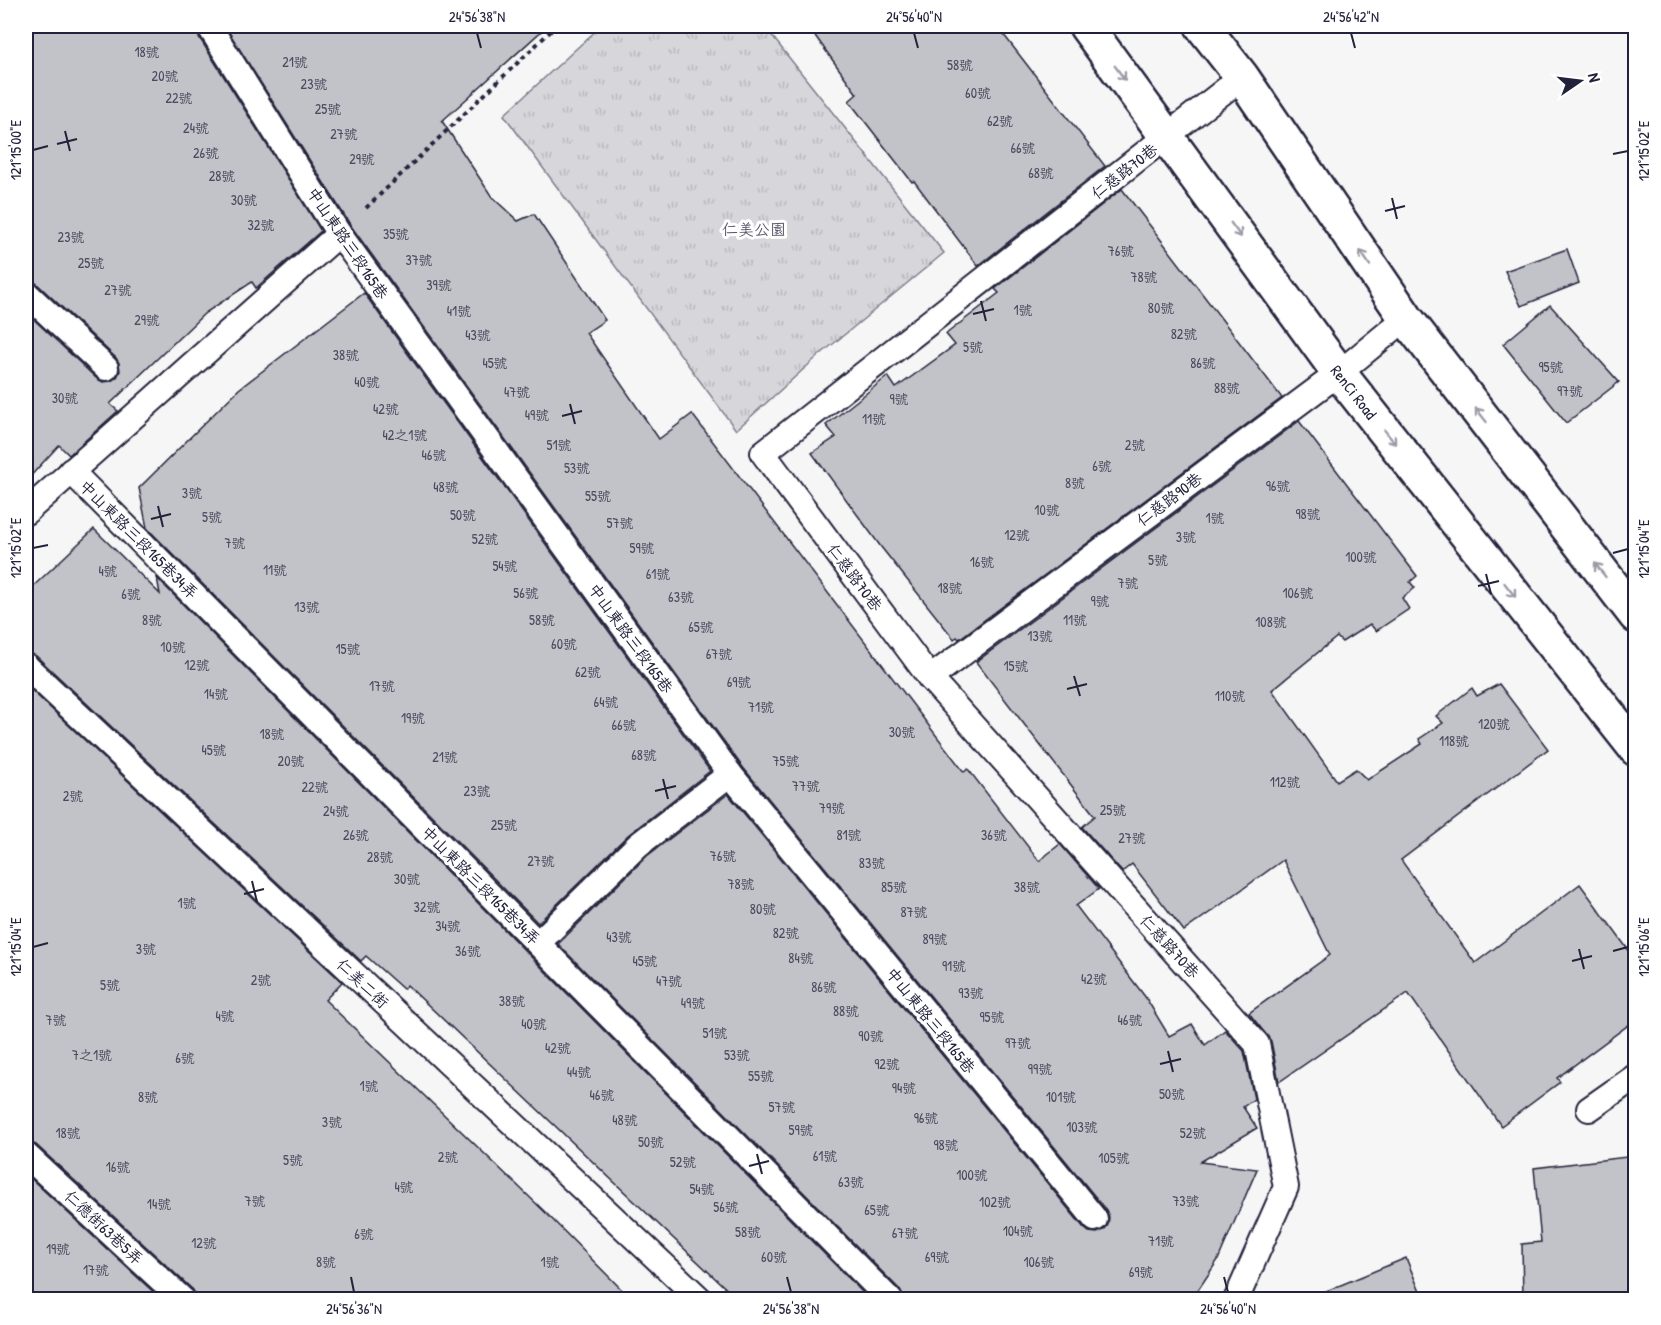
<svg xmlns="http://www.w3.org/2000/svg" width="1661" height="1325" font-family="'Patrick Hand','LXGW WenKai TC',sans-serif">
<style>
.park{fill:url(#park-tufts);stroke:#7c7c8b;stroke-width:1.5}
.building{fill:#c2c2c9;stroke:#22223b;stroke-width:1.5}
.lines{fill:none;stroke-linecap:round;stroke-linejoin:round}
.service-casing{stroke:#22223b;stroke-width:28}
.tertiary-casing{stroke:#22223b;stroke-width:38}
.path{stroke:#22223b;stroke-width:4;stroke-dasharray:4.5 4.5;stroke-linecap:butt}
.service{stroke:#fff;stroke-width:24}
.tertiary{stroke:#fff;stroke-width:33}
.oneway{stroke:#9c9ca7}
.ticks{fill:none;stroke:#22223b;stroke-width:2}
.labels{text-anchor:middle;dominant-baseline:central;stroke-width:6;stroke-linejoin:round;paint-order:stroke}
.number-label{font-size:14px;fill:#4a4a5e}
.street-label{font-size:16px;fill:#22223b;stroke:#fff}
.park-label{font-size:16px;fill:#58586b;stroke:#fff}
.neatline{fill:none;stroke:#22223b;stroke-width:2}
.ticks-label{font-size:15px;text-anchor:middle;fill:#22223b}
</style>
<defs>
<pattern id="park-tufts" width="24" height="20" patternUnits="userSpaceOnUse" patternTransform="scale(1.5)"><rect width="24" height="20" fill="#d7d7db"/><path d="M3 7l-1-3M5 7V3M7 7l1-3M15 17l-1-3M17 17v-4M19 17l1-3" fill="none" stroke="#b8b8bd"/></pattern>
</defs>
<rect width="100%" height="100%" fill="#f6f6f7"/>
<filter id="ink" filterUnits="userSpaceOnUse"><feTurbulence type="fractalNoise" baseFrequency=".0167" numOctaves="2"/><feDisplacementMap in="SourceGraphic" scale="12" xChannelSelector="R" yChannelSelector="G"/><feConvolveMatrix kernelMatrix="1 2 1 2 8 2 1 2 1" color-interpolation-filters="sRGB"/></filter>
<g filter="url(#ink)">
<polygon class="park" points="601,26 764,26 944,253 816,358 736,430 504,115"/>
<g class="building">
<polygon points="26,26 195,26 197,34 321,231 256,288 252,282 205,313 110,404 118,411 69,455 59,445 26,481 26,312 97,379 103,382 111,381 117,377 120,371 119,363 116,358 36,283 26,279"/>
<polygon points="225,26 547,26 442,121 492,197 518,221 534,214 605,320 586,333 659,439 692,414 964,772 968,769 1039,861 1060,844 1099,889 1076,906 1146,998 1169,1036 1192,1024 1205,1045 1225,1030 1244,1051 1254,1099 1243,1107 1257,1128 1200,1162 1257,1169 1218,1260 1192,1299 904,1299 900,1290 558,944 647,856 728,794 1084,1228 1089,1232 1097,1233 1104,1230 1108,1225 1109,1217 1106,1210 741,765 351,226"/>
<polygon points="808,26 997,26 1105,166 978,266 914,181 912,182 849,101 857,94"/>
<polygon points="1122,189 1282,398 959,639 957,637 954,639 881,547 812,453 836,437 826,425 888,376 896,388 955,345 946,334 999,293 995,289"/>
<polygon points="1567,249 1579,283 1521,306 1505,271"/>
<polygon points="364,293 710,771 628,835 538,923 147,528 139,488 239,389"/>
<polygon points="1550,305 1619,382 1566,423 1503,344"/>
<polygon points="1299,421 1417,576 1410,582 1415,588 1402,598 1409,609 1376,631 1370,624 1342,642 1337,637 1272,690 1337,781 1356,769 1367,780 1422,744 1419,739 1443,723 1436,716 1472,688 1477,696 1499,684 1548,749 1401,860 1475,963 1580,884 1635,959 1635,1020 1557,1078 1560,1082 1501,1126 1408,993 1279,1082 1271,1041 1249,1013 1330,955 1283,860 1184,931 1132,864 1122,872 1082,827 1095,816 976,662"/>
<polygon points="94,529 160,594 157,578 869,1299 737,1299 407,985 403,989 366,956 361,961 36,656 26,652 26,593"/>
<polygon points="26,685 342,982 325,1000 544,1211 631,1299 197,1299 193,1290 36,1145 26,1141"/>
<polygon points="1635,1156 1635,1299 1523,1299 1522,1244 1541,1242 1534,1168"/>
<polygon points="26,1174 161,1299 26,1299"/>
<polygon points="1406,1258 1423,1299 1307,1299"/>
</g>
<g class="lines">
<g class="service-casing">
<g id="service">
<polyline points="209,26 339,234 730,774 1095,1219"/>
<polyline points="26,293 106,368"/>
<polyline points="71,471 890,1300"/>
<polyline points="26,512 339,234"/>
<polyline points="26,666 701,1300"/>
<polyline points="930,678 1339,373 1406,318"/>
<polyline points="538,943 638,845 730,774"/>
<polyline points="1589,1109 1636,1076"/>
<polyline points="26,1155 183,1300"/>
<polyline points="1236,1300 1286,1187 1257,1044 930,678 763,453 1242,77"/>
</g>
</g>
<g class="tertiary-casing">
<g id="tertiary">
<polyline points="1086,26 1339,373 1636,749"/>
<polyline points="1202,26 1242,77 1406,318 1636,616"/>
</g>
</g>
<polyline class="path" points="366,208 556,26"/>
<use href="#service" class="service"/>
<use href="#tertiary" class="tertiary"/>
</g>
<defs><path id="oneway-shaft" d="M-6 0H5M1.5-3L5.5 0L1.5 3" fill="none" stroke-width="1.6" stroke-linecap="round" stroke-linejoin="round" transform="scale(1.5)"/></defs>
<g class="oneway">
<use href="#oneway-shaft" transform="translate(1120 73) rotate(54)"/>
<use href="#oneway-shaft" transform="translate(1236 230) rotate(54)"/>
<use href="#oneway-shaft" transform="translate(1365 258) rotate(-124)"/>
<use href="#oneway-shaft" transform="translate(1481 415) rotate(-128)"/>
<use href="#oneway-shaft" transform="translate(1390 437) rotate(52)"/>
<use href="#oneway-shaft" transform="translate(1600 570) rotate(-128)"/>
<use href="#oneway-shaft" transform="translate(1510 590) rotate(52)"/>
</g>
</g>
<path class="ticks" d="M 477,33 L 481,48M 914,33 L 918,48M 1351,33 L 1355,48M 65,131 L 70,151M 57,144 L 77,139M 33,150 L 48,146M 1613,154 L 1628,151M 1392,198 L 1397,219M 1385,211 L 1405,206M 981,301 L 986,321M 973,314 L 994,309M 570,404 L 575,424M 562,416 L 582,411M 158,506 L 163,527M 151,519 L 171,514M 33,548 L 48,545M 1613,553 L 1628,549M 1486,574 L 1491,594M 1478,586 L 1499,581M 1074,676 L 1080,696M 1067,689 L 1087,684M 663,779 L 668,799M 655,791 L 676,786M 252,881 L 257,902M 244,894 L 264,889M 33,947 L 48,943M 1579,949 L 1584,969M 1613,951 L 1628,947M 1572,961 L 1592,956M 1168,1051 L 1173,1072M 1160,1064 L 1181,1059M 757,1154 L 762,1174M 749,1166 L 769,1161M 351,1277 L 354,1292M 787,1277 L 791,1292M 1224,1277 L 1228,1292"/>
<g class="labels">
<g class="number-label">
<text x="147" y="51">18號</text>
<text x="295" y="61">21號</text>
<text x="960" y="64">58號</text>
<text x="165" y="75">20號</text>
<text x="314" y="83">23號</text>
<text x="978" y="92">60號</text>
<text x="179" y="97">22號</text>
<text x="328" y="108">25號</text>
<text x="1000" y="120">62號</text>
<text x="196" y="127">24號</text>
<text x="344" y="133">27號</text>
<text x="1023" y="147">66號</text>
<text x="206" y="152">26號</text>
<text x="362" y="158">29號</text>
<text x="1041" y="172">68號</text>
<text x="222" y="175">28號</text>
<text x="244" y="199">30號</text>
<text x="261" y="224">32號</text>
<text x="396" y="233">35號</text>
<text x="71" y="236">23號</text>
<text x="1121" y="250">76號</text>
<text x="419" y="259">37號</text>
<text x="91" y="262">25號</text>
<text x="1144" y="276">78號</text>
<text x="439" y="284">39號</text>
<text x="118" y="289">27號</text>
<text x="1161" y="307">80號</text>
<text x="1023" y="309">1號</text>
<text x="459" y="310">41號</text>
<text x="147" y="319">29號</text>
<text x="1184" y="333">82號</text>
<text x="478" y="334">43號</text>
<text x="973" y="346">5號</text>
<text x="346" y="354">38號</text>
<text x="495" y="362">45號</text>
<text x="1203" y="362">86號</text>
<text x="1551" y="366">95號</text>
<text x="367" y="381">40號</text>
<text x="1227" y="387">88號</text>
<text x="1570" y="390">97號</text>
<text x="517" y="391">47號</text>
<text x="65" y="397">30號</text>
<text x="899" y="398">9號</text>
<text x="386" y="408">42號</text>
<text x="537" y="414">49號</text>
<text x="874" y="418">11號</text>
<text x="405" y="434">42之1號</text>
<text x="559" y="444">51號</text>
<text x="1135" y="444">2號</text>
<text x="434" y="454">46號</text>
<text x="1102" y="465">6號</text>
<text x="577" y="467">53號</text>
<text x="1075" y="482">8號</text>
<text x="1278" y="485">96號</text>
<text x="446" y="486">48號</text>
<text x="192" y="492">3號</text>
<text x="598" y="495">55號</text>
<text x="1047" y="509">10號</text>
<text x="1308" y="513">98號</text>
<text x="463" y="514">50號</text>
<text x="212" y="516">5號</text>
<text x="1215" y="517">1號</text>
<text x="620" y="522">57號</text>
<text x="1017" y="534">12號</text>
<text x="1186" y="536">3號</text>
<text x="485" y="538">52號</text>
<text x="235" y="542">7號</text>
<text x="642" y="547">59號</text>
<text x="1361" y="556">100號</text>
<text x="1158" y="559">5號</text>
<text x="982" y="561">16號</text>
<text x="505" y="565">54號</text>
<text x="275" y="569">11號</text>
<text x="108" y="570">4號</text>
<text x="658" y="573">61號</text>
<text x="1128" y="582">7號</text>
<text x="950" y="587">18號</text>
<text x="526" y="592">56號</text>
<text x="1298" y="592">106號</text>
<text x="131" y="593">6號</text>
<text x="681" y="596">63號</text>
<text x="1100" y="600">9號</text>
<text x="307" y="606">13號</text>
<text x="152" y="619">8號</text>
<text x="542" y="619">58號</text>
<text x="1075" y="619">11號</text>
<text x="1271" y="621">108號</text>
<text x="701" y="626">65號</text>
<text x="1040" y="635">13號</text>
<text x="564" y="643">60號</text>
<text x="173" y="646">10號</text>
<text x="348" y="648">15號</text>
<text x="719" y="653">67號</text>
<text x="197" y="664">12號</text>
<text x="1016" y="665">15號</text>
<text x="588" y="671">62號</text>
<text x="739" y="681">69號</text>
<text x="382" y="685">17號</text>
<text x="216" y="693">14號</text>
<text x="1230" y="695">110號</text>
<text x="606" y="701">64號</text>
<text x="761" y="706">71號</text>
<text x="413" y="717">19號</text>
<text x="1494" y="723">120號</text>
<text x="624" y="724">66號</text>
<text x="902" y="731">30號</text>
<text x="272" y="733">18號</text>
<text x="1454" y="740">118號</text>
<text x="214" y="749">45號</text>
<text x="644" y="754">68號</text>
<text x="445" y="756">21號</text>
<text x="291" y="760">20號</text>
<text x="786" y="760">75號</text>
<text x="1285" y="781">112號</text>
<text x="806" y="785">77號</text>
<text x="315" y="786">22號</text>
<text x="477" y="790">23號</text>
<text x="73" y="795">2號</text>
<text x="832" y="807">79號</text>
<text x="1113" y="809">25號</text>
<text x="336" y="810">24號</text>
<text x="504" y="824">25號</text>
<text x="356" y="834">26號</text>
<text x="849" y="834">81號</text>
<text x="994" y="834">36號</text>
<text x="1132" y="837">27號</text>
<text x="723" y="855">76號</text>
<text x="380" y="856">28號</text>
<text x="541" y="860">27號</text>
<text x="872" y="862">83號</text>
<text x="407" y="878">30號</text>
<text x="741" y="883">78號</text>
<text x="894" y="886">85號</text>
<text x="1027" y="886">38號</text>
<text x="187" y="902">1號</text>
<text x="427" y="906">32號</text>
<text x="763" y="908">80號</text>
<text x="914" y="911">87號</text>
<text x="448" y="925">34號</text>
<text x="786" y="932">82號</text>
<text x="619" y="936">43號</text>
<text x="935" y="938">89號</text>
<text x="146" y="948">3號</text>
<text x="468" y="950">36號</text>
<text x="801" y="957">84號</text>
<text x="645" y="960">45號</text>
<text x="954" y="965">91號</text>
<text x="1094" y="978">42號</text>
<text x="261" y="979">2號</text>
<text x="669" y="980">47號</text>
<text x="110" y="984">5號</text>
<text x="824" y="986">86號</text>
<text x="971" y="992">93號</text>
<text x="512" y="1000">38號</text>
<text x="693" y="1002">49號</text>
<text x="846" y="1010">88號</text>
<text x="225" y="1015">4號</text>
<text x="992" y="1016">95號</text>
<text x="56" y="1019">7號</text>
<text x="1130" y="1019">46號</text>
<text x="534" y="1023">40號</text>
<text x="715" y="1032">51號</text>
<text x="871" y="1035">90號</text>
<text x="1018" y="1042">97號</text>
<text x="558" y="1047">42號</text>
<text x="92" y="1054">7之1號</text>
<text x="737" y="1054">53號</text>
<text x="185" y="1057">6號</text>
<text x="887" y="1063">92號</text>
<text x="1040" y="1068">99號</text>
<text x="579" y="1071">44號</text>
<text x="761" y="1075">55號</text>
<text x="369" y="1085">1號</text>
<text x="904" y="1087">94號</text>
<text x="1172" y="1093">50號</text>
<text x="602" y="1094">46號</text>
<text x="148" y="1096">8號</text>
<text x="1061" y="1096">101號</text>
<text x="782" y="1106">57號</text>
<text x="926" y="1117">96號</text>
<text x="625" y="1119">48號</text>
<text x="332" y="1121">3號</text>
<text x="1082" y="1126">103號</text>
<text x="801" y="1129">59號</text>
<text x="68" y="1132">18號</text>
<text x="1193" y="1132">52號</text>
<text x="651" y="1141">50號</text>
<text x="946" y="1144">98號</text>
<text x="825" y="1155">61號</text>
<text x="448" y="1156">2號</text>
<text x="1114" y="1157">105號</text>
<text x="293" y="1159">5號</text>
<text x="683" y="1161">52號</text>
<text x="118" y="1166">16號</text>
<text x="972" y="1174">100號</text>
<text x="851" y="1181">63號</text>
<text x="404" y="1186">4號</text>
<text x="702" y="1188">54號</text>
<text x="255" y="1200">7號</text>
<text x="1186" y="1200">73號</text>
<text x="995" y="1201">102號</text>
<text x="159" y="1203">14號</text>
<text x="726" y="1206">56號</text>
<text x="877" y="1209">65號</text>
<text x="1018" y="1230">104號</text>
<text x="748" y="1231">58號</text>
<text x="905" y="1232">67號</text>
<text x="364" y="1233">6號</text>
<text x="1161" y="1240">71號</text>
<text x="204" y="1242">12號</text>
<text x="58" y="1248">19號</text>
<text x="774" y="1256">60號</text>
<text x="937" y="1256">69號</text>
<text x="326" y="1261">8號</text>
<text x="550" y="1261">1號</text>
<text x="1039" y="1261">106號</text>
<text x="96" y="1269">17號</text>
<text x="1141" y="1271">69號</text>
</g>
<g class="street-label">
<text transform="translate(1124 171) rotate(-38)">仁慈路70巷</text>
<text transform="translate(348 243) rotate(56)">中山東路三段165巷</text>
<text transform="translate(1354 392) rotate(52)">RenCi Road</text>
<text transform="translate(1169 499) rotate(-37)">仁慈路90巷</text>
<text transform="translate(139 539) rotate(45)">中山東路三段165巷34弄</text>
<text transform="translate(855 577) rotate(53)">仁慈路70巷</text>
<text transform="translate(631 638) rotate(54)">中山東路三段165巷</text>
<text transform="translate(481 885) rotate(45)">中山東路三段165巷34弄</text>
<text transform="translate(1170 946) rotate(48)">仁慈路70巷</text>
<text transform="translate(363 983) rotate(43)">仁美二街</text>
<text transform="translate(931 1020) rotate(51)">中山東路三段165巷</text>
<text transform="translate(104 1227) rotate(43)">仁德街63巷5弄</text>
</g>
<g class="park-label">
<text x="754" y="229">仁美公園</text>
</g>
</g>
<rect width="1661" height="1325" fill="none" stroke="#fff" stroke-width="66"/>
<g transform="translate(1580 81) rotate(76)" stroke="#ffffff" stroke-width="4.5" paint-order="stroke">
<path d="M0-4.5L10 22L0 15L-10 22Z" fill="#22223b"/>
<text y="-9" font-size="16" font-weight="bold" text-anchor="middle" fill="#22223b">N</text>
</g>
<rect x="33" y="33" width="1595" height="1259" class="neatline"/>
<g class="ticks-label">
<text x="477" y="22">24°56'38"N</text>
<text x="914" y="22">24°56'40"N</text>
<text x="1351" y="22">24°56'42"N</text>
<text transform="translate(16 150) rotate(-90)" y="5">121°15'00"E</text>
<text transform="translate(1644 151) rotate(-90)" y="5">121°15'02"E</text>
<text transform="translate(16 548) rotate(-90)" y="5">121°15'02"E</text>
<text transform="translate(1644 549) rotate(-90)" y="5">121°15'04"E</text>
<text transform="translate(16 947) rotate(-90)" y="5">121°15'04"E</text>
<text transform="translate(1644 947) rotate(-90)" y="5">121°15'06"E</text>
<text x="354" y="1314">24°56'36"N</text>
<text x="791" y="1314">24°56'38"N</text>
<text x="1228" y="1314">24°56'40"N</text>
</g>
</svg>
